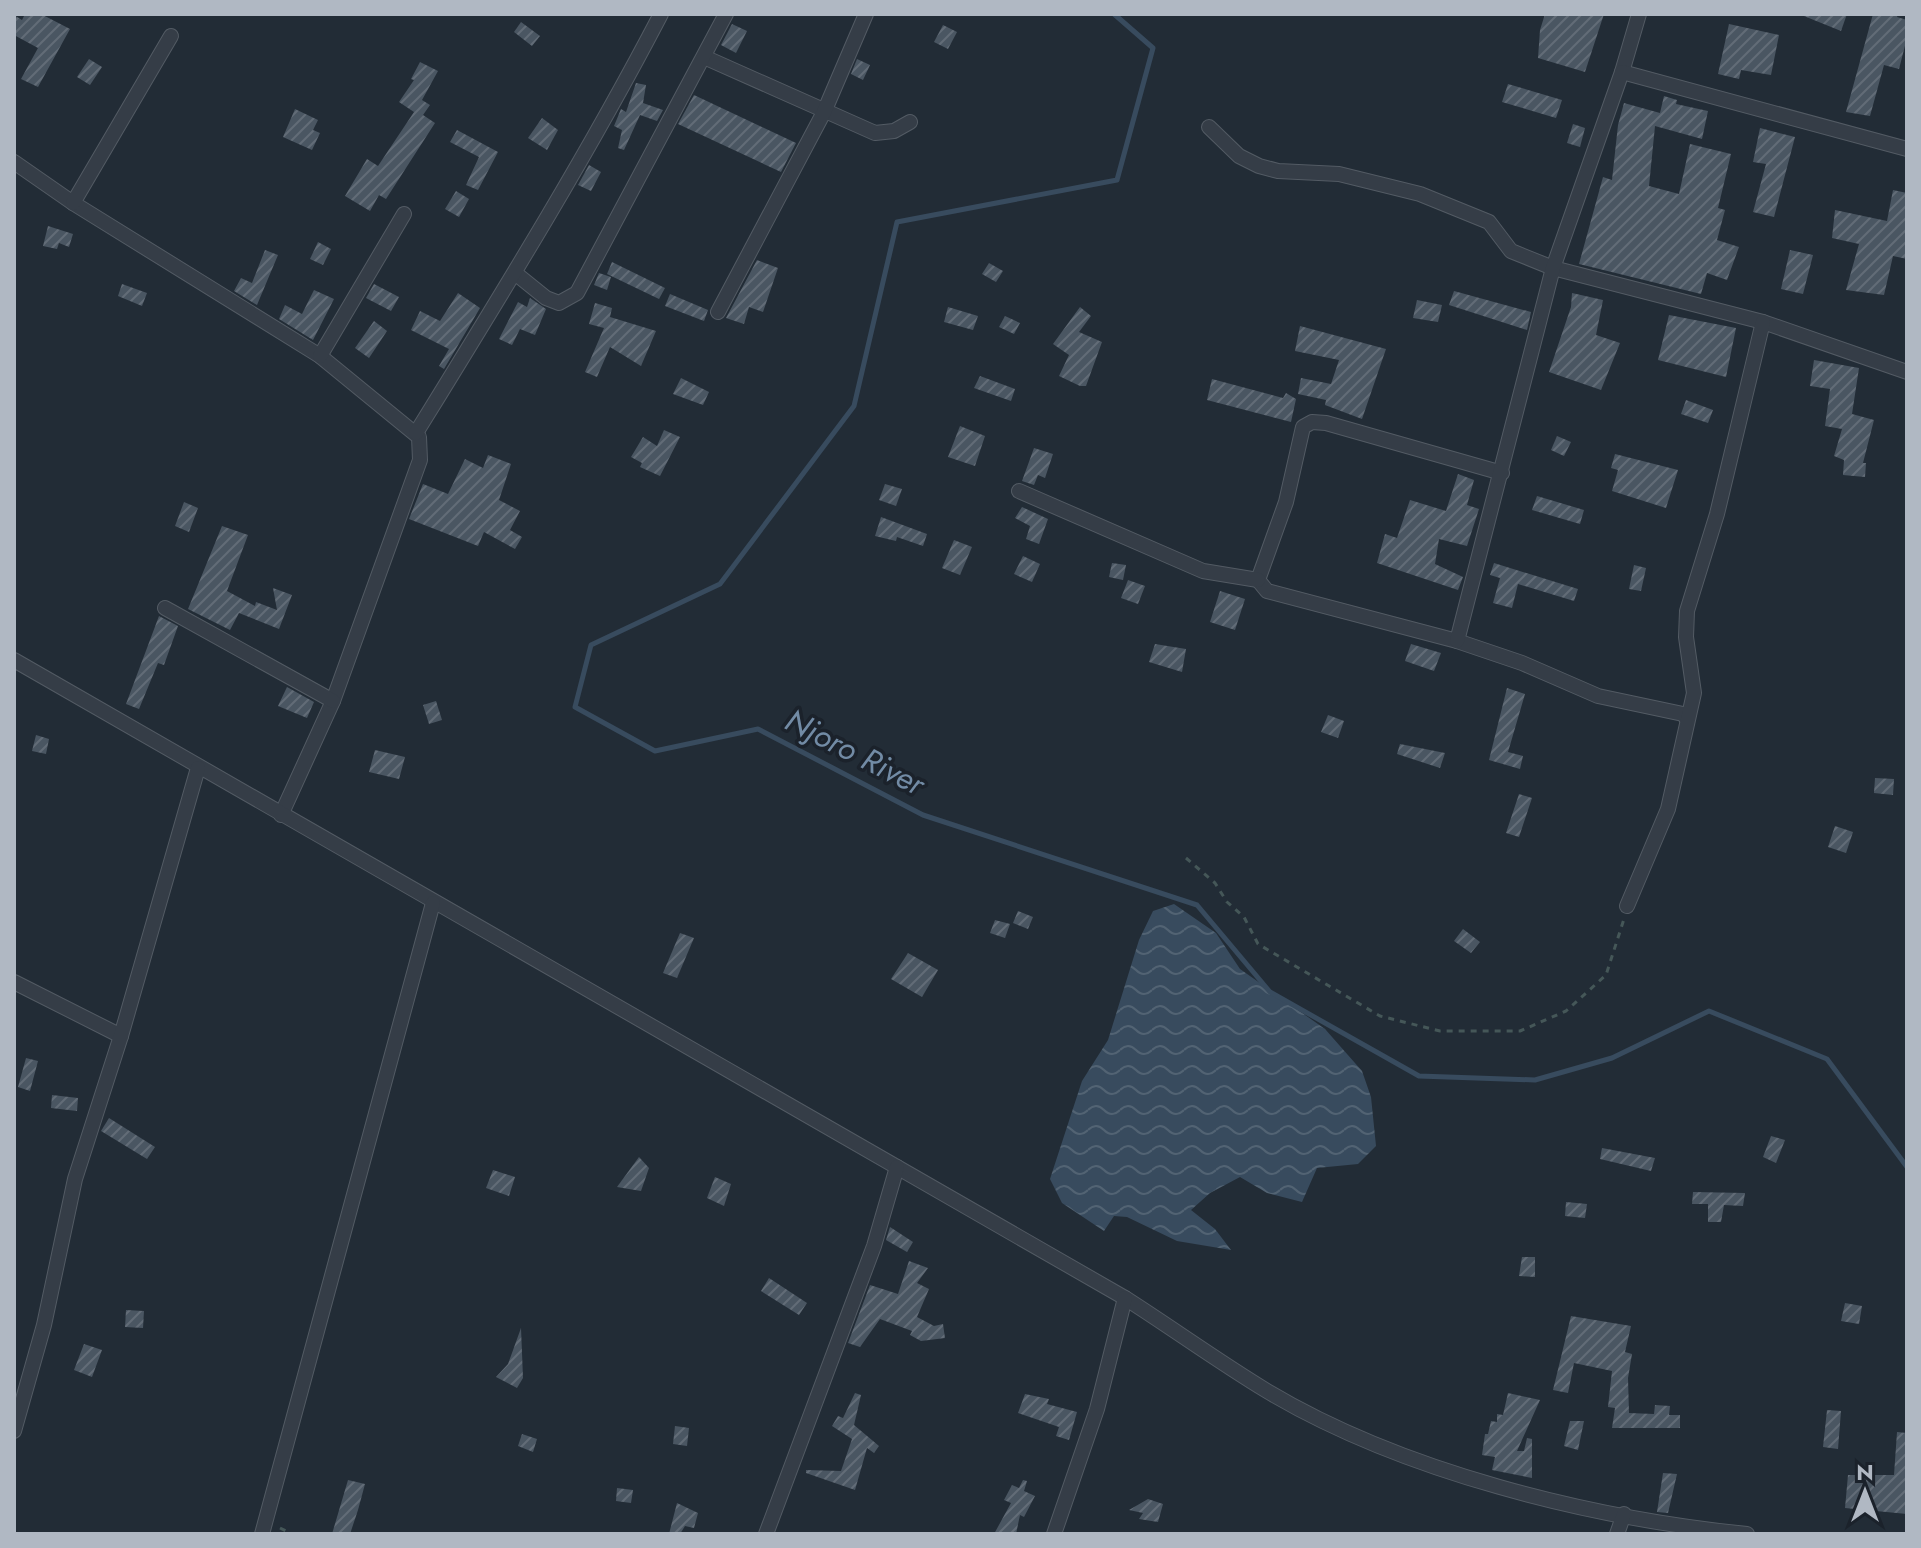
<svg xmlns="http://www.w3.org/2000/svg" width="1921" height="1548" font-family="Jost,sans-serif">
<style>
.water{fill:url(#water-waves)}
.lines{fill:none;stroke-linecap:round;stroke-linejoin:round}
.stream{stroke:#384b5e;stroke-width:5}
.building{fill:url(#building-hatch)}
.minor-casing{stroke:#535b64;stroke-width:16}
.path{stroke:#455758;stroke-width:3;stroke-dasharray:6 6;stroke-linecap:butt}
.minor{stroke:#353d47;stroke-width:14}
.labels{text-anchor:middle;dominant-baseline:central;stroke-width:7;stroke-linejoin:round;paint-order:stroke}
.water-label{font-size:32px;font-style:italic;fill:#728ba5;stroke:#1b222b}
</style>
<defs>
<pattern id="water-waves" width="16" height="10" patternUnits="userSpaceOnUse" patternTransform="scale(2)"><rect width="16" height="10" fill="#384b5e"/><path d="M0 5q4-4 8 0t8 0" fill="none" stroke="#526373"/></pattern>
<pattern id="building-hatch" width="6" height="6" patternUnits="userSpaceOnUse" patternTransform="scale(2)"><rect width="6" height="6" fill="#4a5662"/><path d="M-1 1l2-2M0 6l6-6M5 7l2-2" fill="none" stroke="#626c77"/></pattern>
</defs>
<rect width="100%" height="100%" fill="#222c36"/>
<polygon class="water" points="1174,904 1216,933 1240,969 1325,1029 1362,1071 1371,1097 1376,1146 1358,1164 1317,1168 1302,1202 1267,1193 1240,1177 1210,1193 1191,1210 1215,1229 1231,1250 1177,1241 1127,1217 1114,1216 1104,1231 1062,1203 1050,1179 1082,1081 1108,1040 1139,940 1153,911"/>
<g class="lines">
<polyline class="stream" points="1114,14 1153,48 1117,180 897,222 854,406 720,584 591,645 575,707 655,751 758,729 923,815 1197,905 1270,992 1419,1076 1535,1080 1612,1058 1709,1011 1827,1059 1907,1167"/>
</g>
<g class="building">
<polygon points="25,14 41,14 70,29 38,87 21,79 38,48 14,35 14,15 22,20"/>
<polygon points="1545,14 1604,14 1585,72 1538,58 1540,30"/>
<polygon points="1799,14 1847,14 1841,31"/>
<polygon points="1873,14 1898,14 1897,17 1907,20 1907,38 1899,69 1884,65 1870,116 1846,112"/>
<polygon points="521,22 540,36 532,46 514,32"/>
<polygon points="732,24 747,31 736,53 721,45"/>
<polygon points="1729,24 1779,35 1771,75 1741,70 1739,79 1718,74"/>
<polygon points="943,25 957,32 948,49 934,42"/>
<polygon points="89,59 102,67 90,85 77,77"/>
<polygon points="857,59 870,65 863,80 851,74"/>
<polygon points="420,62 438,71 422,100 430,105 423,115 435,123 386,199 379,195 370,211 345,196 367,159 378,166 414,112 399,102 414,80 411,79"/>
<polygon points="636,83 646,85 643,103 663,110 657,121 640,115 624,150 618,148 622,130 614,126 621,109 626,112"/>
<polygon points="1508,84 1562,100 1556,118 1502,102"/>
<polygon points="694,95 796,143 781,172 678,124"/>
<polygon points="1664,96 1677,100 1676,104 1708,111 1702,139 1655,126 1649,186 1679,194 1690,144 1731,154 1718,208 1725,210 1717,240 1739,247 1727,280 1707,273 1701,294 1579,264 1603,177 1612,180 1618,125 1624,103 1660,113"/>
<polygon points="295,109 318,120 313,130 320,133 312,150 283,137"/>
<polygon points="542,118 558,130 547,150 528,138"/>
<polygon points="1573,124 1585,128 1580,147 1567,143"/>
<polygon points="1760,128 1795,137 1774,217 1753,212 1766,164 1753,162"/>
<polygon points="457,130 498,152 478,190 466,185 479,157 450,142"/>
<polygon points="589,165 601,172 591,191 578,185"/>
<polygon points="1893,190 1907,193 1907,259 1893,256 1884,295 1846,290 1859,244 1832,238 1835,210 1887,221"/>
<polygon points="456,191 469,199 459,217 445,209"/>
<polygon points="48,226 73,234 69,247 59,243 57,249 43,246"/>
<polygon points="318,242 331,249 323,265 310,259"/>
<polygon points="265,250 278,255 257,305 234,291 241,278 252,283"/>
<polygon points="1790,250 1813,255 1803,294 1781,289"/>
<polygon points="757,260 778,268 763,312 749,307 744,324 726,318"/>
<polygon points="612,262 665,288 659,299 607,274"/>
<polygon points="989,263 1003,271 996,282 982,274"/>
<polygon points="599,273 611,277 607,290 594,285"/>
<polygon points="122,284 147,293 142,306 118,296"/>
<polygon points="374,284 399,297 391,311 366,298"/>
<polygon points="314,290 334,299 313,340 279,319 285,305 302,314"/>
<polygon points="1454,291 1531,312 1527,330 1449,305"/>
<polygon points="458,293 480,308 444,369 439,366 449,349 411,330 420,311 440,321"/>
<polygon points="1572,293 1603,300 1596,335 1620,343 1601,390 1549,372 1571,307"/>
<polygon points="670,294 708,310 704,321 665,306"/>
<polygon points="530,298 546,309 535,335 520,329 512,345 499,339 518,302 527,307"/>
<polygon points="1417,300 1442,305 1438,322 1413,318"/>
<polygon points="595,303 612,308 610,317 656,331 641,366 610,347 597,377 585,372 604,328 589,324"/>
<polygon points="948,307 978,316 973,330 944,322"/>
<polygon points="1080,307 1091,316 1079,332 1102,342 1086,386 1080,386 1059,376 1069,355 1053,344"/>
<polygon points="1669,315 1736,328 1726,377 1658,360"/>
<polygon points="1005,316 1020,323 1014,334 999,327"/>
<polygon points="374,321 387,331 369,358 355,348"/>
<polygon points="1300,326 1386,349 1362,419 1325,405 1326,400 1298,394 1301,378 1331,384 1339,360 1295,351"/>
<polygon points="1814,360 1859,368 1852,414 1874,420 1863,463 1866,463 1865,477 1843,475 1844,460 1834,456 1842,429 1825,426 1830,389 1810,386"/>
<polygon points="980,376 1015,389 1011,401 974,388"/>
<polygon points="681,378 709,392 703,405 673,394"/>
<polygon points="1212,379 1283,398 1286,393 1296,399 1291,422 1207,400"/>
<polygon points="1686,400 1713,410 1708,423 1681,414"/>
<polygon points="960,426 985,436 975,466 948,457"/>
<polygon points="664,430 680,437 660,476 640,467 642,463 631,457 643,437 657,446"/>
<polygon points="1557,436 1571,442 1564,456 1551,450"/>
<polygon points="1034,448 1053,454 1045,478 1038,475 1034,485 1022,481"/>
<polygon points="1615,454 1678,470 1666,508 1612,491 1618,470 1611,468"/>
<polygon points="488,455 511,464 499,500 520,511 510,530 522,537 515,549 484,532 478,546 409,519 423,484 448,494 465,459 483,468"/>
<polygon points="1458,474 1474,480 1467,505 1479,509 1467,546 1439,539 1435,564 1463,577 1458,590 1377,563 1385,534 1397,538 1410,500 1446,511"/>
<polygon points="885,484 902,489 896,506 879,500"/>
<polygon points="1537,496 1584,510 1580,524 1532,510"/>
<polygon points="184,502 198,508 189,532 175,526"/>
<polygon points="1022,507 1048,519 1039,544 1026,539 1030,526 1015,518"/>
<polygon points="881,517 927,534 923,546 897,537 896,541 875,536"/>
<polygon points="222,526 248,535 227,591 255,606 256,602 277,610 273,588 292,595 279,629 239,613 230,630 188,609"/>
<polygon points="954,540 972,547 960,575 942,568"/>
<polygon points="1023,556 1040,564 1032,582 1014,574"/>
<polygon points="1112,563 1126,565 1123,580 1109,577"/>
<polygon points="1494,563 1578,589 1574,601 1518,584 1512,608 1493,603 1500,578 1490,575"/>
<polygon points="1634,565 1646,568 1641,591 1629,589"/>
<polygon points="1128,580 1145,586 1138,604 1121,598"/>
<polygon points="1220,591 1245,599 1235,630 1210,622"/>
<polygon points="159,616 178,626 164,665 158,663 139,709 126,704"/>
<polygon points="1155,644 1186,649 1182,672 1149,662"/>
<polygon points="1411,644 1441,653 1434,671 1405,661"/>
<polygon points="287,687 314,702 307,718 278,706"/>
<polygon points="1507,688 1525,694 1508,752 1523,756 1520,769 1489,760"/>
<polygon points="436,701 442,720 429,724 423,705"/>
<polygon points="1328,715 1344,721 1338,738 1321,732"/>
<polygon points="36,735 49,739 46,754 32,751"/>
<polygon points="1400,744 1445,753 1440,768 1397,754"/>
<polygon points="375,750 405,757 399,779 369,772"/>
<polygon points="1875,778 1894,779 1893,795 1874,793"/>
<polygon points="1519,794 1532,798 1519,837 1506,833"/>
<polygon points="1835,826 1853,832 1846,853 1828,847"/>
<polygon points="1018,911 1033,917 1028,929 1013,923"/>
<polygon points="995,920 1010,924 1005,938 990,933"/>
<polygon points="1463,929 1480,942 1471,953 1454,941"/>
<polygon points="680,933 694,938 677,978 663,973"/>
<polygon points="908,953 938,970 922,997 891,979"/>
<polygon points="26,1058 38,1061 30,1091 18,1087"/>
<polygon points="52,1095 78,1098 77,1111 51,1108"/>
<polygon points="109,1118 155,1147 147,1159 101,1131"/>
<polygon points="1771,1136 1785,1140 1776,1163 1763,1157"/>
<polygon points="1602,1148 1655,1158 1651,1171 1600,1159"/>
<polygon points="639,1157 649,1168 641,1191 617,1187"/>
<polygon points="493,1170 515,1177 509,1196 486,1188"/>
<polygon points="715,1177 731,1184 724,1206 707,1198"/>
<polygon points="1693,1192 1745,1193 1743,1206 1724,1205 1721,1222 1708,1222 1708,1204 1692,1204"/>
<polygon points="1566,1202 1587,1204 1585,1218 1565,1216"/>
<polygon points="890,1227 913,1242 907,1252 886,1240"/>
<polygon points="1522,1257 1535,1257 1535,1277 1519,1276"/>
<polygon points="909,1261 928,1268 917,1283 929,1289 917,1317 934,1326 943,1324 945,1338 921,1341 910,1335 912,1331 880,1319 860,1347 848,1343 870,1285 898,1294"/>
<polygon points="769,1278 807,1303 799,1315 761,1291"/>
<polygon points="1845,1303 1862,1306 1859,1324 1841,1321"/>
<polygon points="126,1310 144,1311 143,1328 125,1327"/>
<polygon points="1571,1316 1631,1326 1625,1352 1632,1354 1628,1378 1629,1413 1654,1414 1655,1405 1670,1406 1669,1415 1680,1415 1680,1428 1612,1428 1615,1408 1608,1407 1612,1371 1574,1363 1568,1393 1553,1390"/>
<polygon points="521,1328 523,1378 517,1388 496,1377 508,1364"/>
<polygon points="84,1344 102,1350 92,1377 74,1370"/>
<polygon points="855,1393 861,1395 854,1425 879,1446 874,1453 867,1448 855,1490 806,1473 806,1470 841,1471 852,1439 832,1426 838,1416 843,1418"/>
<polygon points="1508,1393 1540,1400 1517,1451 1524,1451 1527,1438 1532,1439 1532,1478 1492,1470 1495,1457 1482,1455 1485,1434 1488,1434 1491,1421 1497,1422 1497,1414 1503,1415"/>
<polygon points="1025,1394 1049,1399 1047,1404 1077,1412 1069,1440 1056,1436 1059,1427 1018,1413"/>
<polygon points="1827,1410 1841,1411 1838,1449 1823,1447"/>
<polygon points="1570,1421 1584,1421 1578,1450 1564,1446"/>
<polygon points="675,1426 689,1428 687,1446 673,1444"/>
<polygon points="1897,1432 1907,1433 1907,1514 1845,1508 1848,1475 1894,1475"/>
<polygon points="522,1434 537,1439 533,1452 518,1446"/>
<polygon points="1663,1473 1677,1474 1668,1513 1657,1512"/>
<polygon points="348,1480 365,1484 358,1510 350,1534 332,1534"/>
<polygon points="1023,1480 1027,1481 1024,1491 1035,1496 1024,1517 1020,1515 1016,1534 994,1534 1011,1503 1004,1500 1012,1485 1019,1488"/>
<polygon points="617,1488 633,1490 631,1503 616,1501"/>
<polygon points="1148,1499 1163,1504 1158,1522 1139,1519 1143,1513 1129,1510"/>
<polygon points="677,1503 698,1513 694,1528 685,1526 680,1534 669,1534"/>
</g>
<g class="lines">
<g class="minor-casing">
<g id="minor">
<polyline points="704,57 875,133 894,131 910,122"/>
<polyline points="1622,72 1639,14"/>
<polyline points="1209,127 1239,156 1259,166 1278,171 1339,174 1420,194 1489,222 1511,251 1553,268 1763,322 1907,372"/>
<polyline points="14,162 73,203 320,356 419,437 420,460 333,701 281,815"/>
<polyline points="73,203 171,36"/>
<polyline points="515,273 546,298 559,303 577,293 726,14"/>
<polyline points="718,312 824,112 866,14"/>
<polyline points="320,356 404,214"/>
<path d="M 416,433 C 501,295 586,158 661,14"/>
<polyline points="1502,473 1326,423 1312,422 1303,427 1286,502 1258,580 1267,591 1457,641 1522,663 1598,696 1683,714 1687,719"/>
<polyline points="1019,491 1203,571 1258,580"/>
<polyline points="165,608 333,701"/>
<polyline points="1457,641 1553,268 1622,72 1907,149"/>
<path d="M 14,660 L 1125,1298 C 1172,1328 1219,1362 1267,1391 C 1403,1472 1590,1518 1747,1534"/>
<polyline points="1627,906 1668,809 1694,693 1686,637 1687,611 1717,514 1763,322"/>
<polyline points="14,982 121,1036"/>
<polyline points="14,1431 44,1325 75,1179 121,1036 198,768"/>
<polyline points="262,1534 433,903"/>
<polyline points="766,1534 874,1246 897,1167"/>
<polyline points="1054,1534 1097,1409 1125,1298"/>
<polyline points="1617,1534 1624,1514"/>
</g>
</g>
<g class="path">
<polyline points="1186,858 1215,883 1227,902 1244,917 1258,944 1380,1016 1440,1031 1520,1031 1566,1011 1606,975 1624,919"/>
<polyline points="280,1528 292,1534"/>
</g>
<use href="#minor" class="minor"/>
</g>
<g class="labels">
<g class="water-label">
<text transform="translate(855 752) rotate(27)">Njoro River</text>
</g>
</g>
<rect width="1921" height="1548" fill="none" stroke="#b0b8c3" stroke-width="32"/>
<g transform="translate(1865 1492)" stroke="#1b222b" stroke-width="6" paint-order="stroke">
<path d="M0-6L14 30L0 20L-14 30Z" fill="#b0b8c3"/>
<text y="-12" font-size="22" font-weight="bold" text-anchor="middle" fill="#b0b8c3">N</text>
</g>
</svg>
